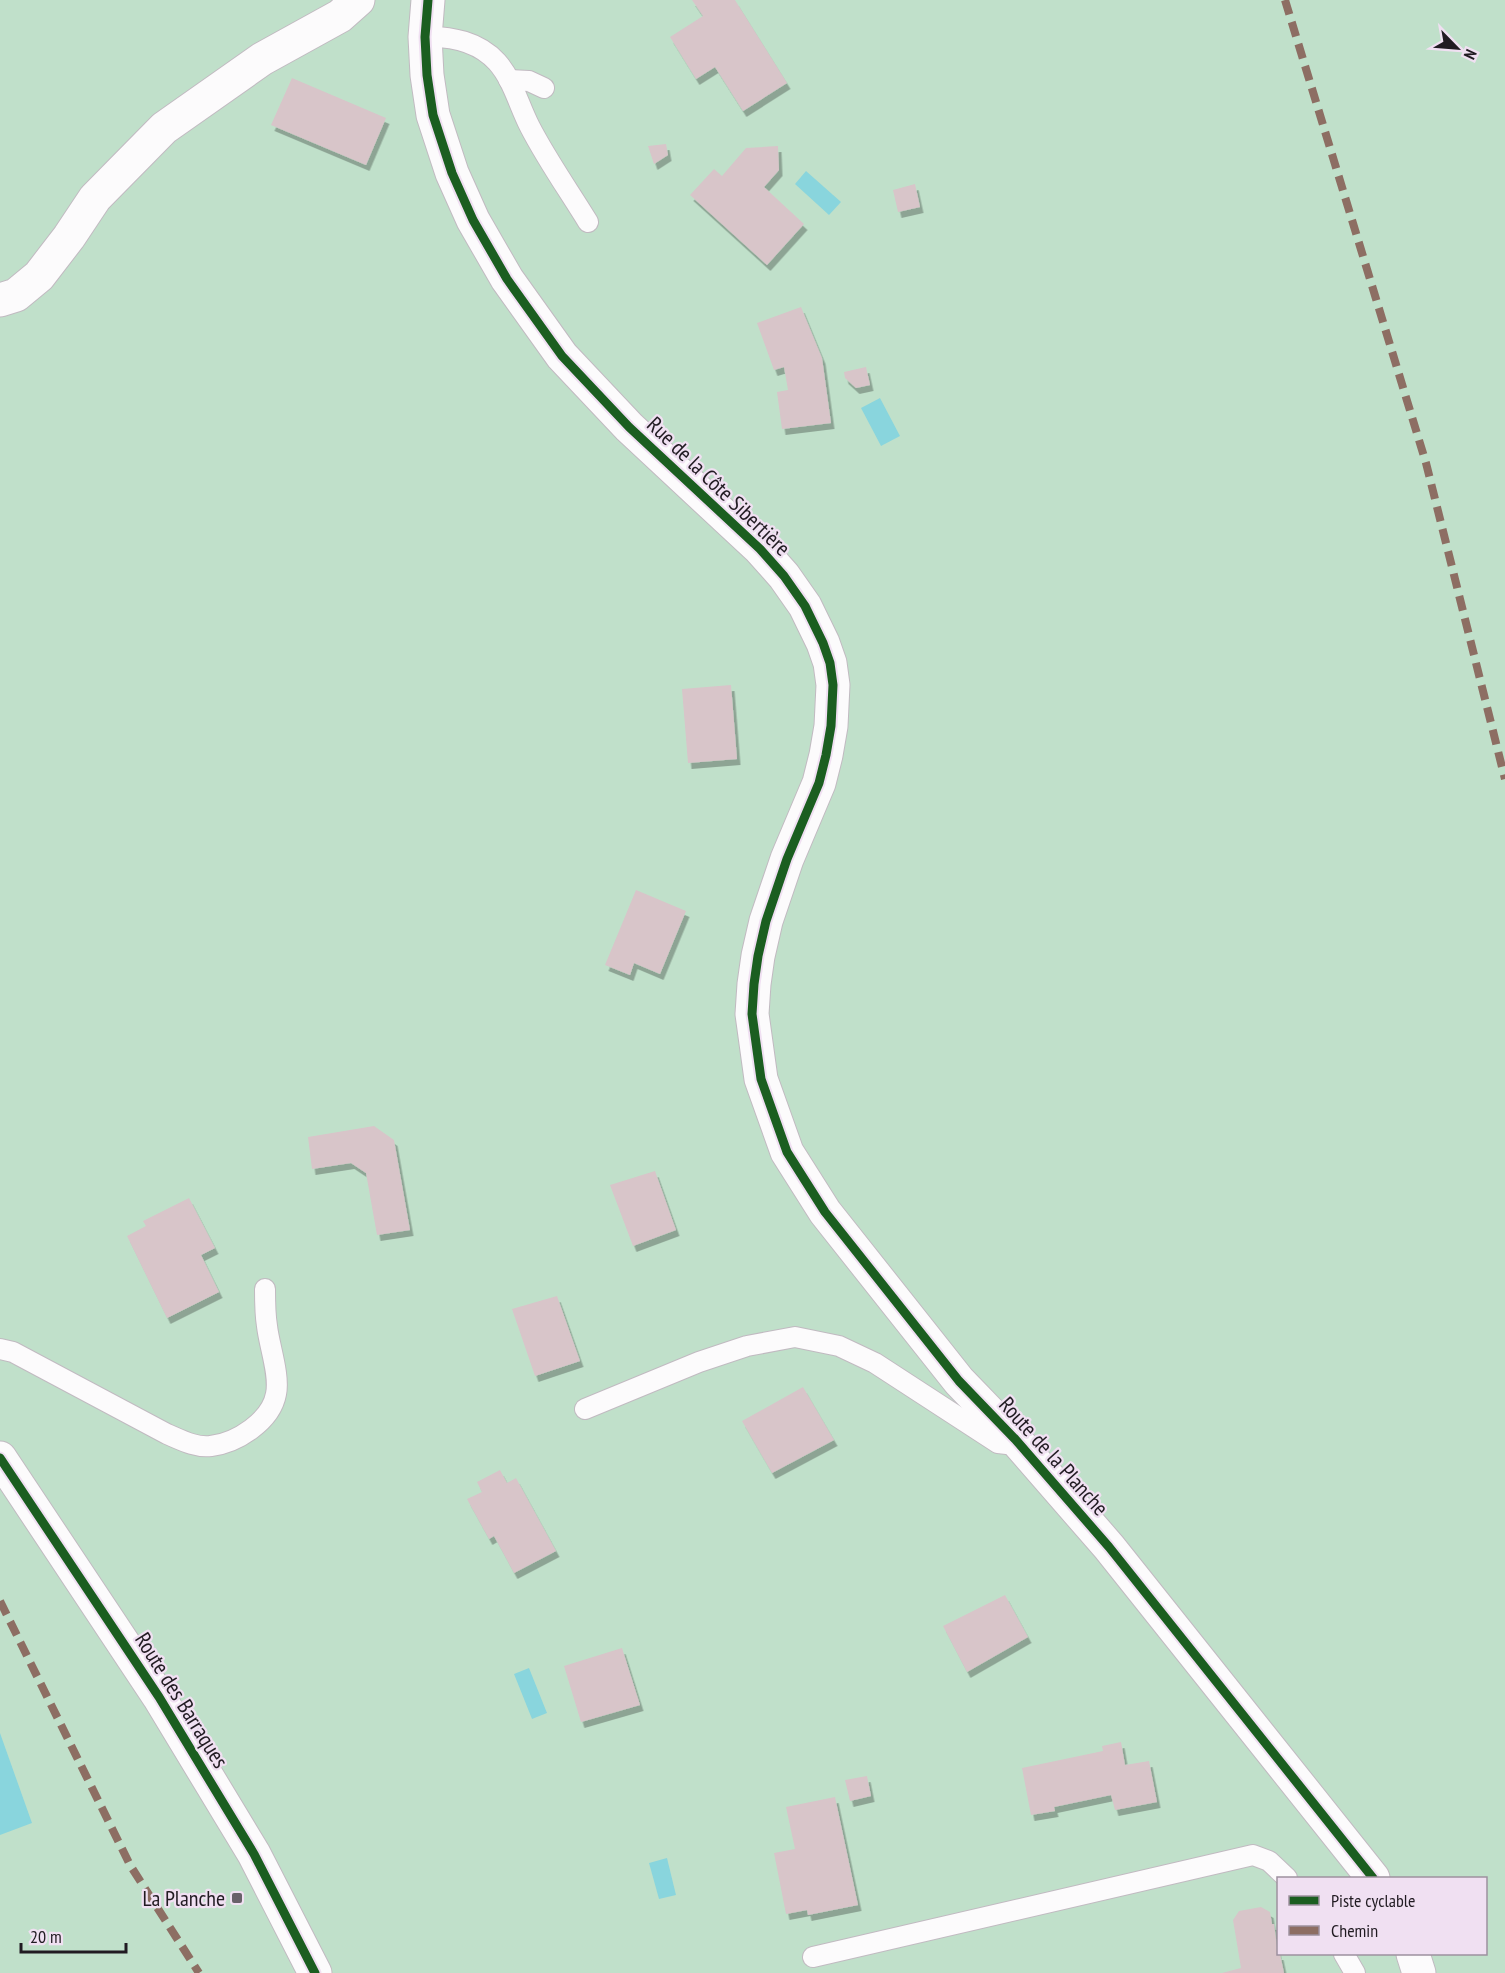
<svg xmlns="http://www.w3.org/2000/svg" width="1505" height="1973" font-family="'PT Sans Narrow',sans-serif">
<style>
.green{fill:#c0e0ca;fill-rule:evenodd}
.water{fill:#89d5dd}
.building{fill:#d8c5c9;filter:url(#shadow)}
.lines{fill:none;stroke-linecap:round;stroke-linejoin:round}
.service-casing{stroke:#c1bac1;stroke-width:22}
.minor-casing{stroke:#c1bac1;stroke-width:35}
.service{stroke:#fcfbfc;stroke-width:20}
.minor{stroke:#fcfbfc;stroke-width:33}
.quiet{stroke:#8d6e63;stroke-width:8;stroke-dasharray:15 8;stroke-linecap:butt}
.cycleway-casing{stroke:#f0e0f2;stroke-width:13}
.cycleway{stroke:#1b5e20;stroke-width:9}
.poi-dot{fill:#686169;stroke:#f0e0f2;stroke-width:2}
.labels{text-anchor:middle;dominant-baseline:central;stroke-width:4.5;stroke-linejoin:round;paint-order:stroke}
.street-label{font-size:22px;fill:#211b22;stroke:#f0e0f2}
.poi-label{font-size:22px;fill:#211b22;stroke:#f0e0f2;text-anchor:end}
</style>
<defs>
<filter id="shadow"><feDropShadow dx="3.5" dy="6" stdDeviation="0" flood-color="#0004"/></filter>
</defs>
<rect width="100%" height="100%" fill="#ece4ee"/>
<path class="green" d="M 0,0 L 1505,0 L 1505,1973 L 0,1973 ZM 1278,1878 L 1486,1878 L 1486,1954 L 1278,1954 Z"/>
<g class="water">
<polygon points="806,171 841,202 829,215 795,184"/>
<polygon points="880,398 900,436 881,446 861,408"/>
<polygon points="529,1668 547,1713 532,1719 514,1674"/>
<polygon points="0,1733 32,1823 0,1835"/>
<polygon points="667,1858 676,1895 659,1899 649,1863"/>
</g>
<g class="building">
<polygon points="692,0 735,0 787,83 743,111 715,67 696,79 670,37 703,16"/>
<polygon points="292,78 386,118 366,165 271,125"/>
<polygon points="666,144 668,155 654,164 648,146"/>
<polygon points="778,146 779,170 764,187 804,224 767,265 690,195 714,169 722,176 746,148"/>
<polygon points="915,184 920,207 898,212 893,190"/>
<polygon points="801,307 822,358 831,423 782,429 777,392 788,390 784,367 774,370 757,323"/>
<polygon points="866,367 870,385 856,388 845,378 844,372"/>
<polygon points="731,685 737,759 688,763 682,689"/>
<polygon points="636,890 686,911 660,974 634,963 630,975 605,965"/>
<polygon points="374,1126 394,1140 410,1230 377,1235 366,1173 351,1163 312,1169 308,1137"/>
<polygon points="655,1171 676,1230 633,1246 610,1185"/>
<polygon points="189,1198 215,1248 201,1255 219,1292 167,1318 127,1236 146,1226 143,1221"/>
<polygon points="557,1296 580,1361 535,1376 512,1309"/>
<polygon points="803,1387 834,1440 772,1473 742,1421"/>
<polygon points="500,1470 507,1483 516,1478 556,1551 514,1573 494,1536 489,1539 467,1499 482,1492 477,1482"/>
<polygon points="1005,1595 1028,1637 967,1672 943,1626"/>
<polygon points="622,1648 640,1705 581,1722 564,1666"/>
<polygon points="1121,1742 1125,1765 1149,1761 1157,1802 1115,1810 1111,1795 1054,1807 1055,1811 1031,1815 1022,1768 1103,1751 1102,1746"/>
<polygon points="867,1776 871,1796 850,1801 845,1780"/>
<polygon points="835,1797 858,1905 808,1915 807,1910 786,1914 774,1853 795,1849 786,1807"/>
<polygon points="1261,1907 1270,1912 1272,1924 1274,1924 1278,1954 1280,1954 1284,1973 1222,1973 1241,1968 1233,1920 1239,1911"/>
</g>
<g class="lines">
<g class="service-casing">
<g id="service">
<path d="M 425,37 C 451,36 479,42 497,62 C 513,80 519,106 530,127 C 547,160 569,191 588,222"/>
<polyline points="509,80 529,81 544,88"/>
<path d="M 0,1349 L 13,1352 L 167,1434 C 181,1440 196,1448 211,1446 C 237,1443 271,1421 276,1394 C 280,1375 269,1345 267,1326 C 265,1314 265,1301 265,1289"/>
<polyline points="585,1409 699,1362 747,1346 795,1337 839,1346 875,1363 998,1443 1007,1444 1015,1439"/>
<polyline points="1344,1954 1355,1973"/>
<polyline points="813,1957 1253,1855 1269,1861 1287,1878"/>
</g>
</g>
<g class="minor-casing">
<g id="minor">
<polyline points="428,0 425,37 427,75 433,115 452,173 473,220 507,279 562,356 629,427 760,549 784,576 805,606 823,643 830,663 833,685 831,726 826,755 819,783 787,859 766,921 758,956 754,984 752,1014 761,1079 787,1152 825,1212 959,1381 1015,1439 1109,1547 1373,1878"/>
<polyline points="0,300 16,295 39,276 69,237 95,198 164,128 262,59 340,16 358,0"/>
<polyline points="0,1458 159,1697 254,1854 315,1973"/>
<polyline points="1413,1954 1419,1973"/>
</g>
</g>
<use href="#service" class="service"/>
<use href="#minor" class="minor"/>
<g class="quiet">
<polyline points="1285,0 1426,463 1505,779"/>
<polyline points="0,1601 130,1865 199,1973"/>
</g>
<g class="cycleway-casing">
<g id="cycleway">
<polyline points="428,0 425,37 427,75 433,115 452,173 473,220 507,279 562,356 629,427 760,549 784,576 805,606 823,643 830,663 833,685 831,726 826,755 819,783 787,859 766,921 758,956 754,984 752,1014 761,1079 787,1152 825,1212 959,1381 1015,1439 1109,1547 1373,1878"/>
<polyline points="0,1458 159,1697 254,1854 315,1973"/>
</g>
</g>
<use href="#cycleway" class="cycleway"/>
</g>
<rect class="poi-dot" x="231" y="1892" width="12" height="12" rx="3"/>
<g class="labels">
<g class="street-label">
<text transform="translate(719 486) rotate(44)">Rue de la Côte Sibertière</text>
<text transform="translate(1054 1456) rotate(48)">Route de la Planche</text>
<text transform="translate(182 1700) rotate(58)">Route des Barraques</text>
</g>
<g class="poi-label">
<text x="225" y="1898">La Planche</text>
</g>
</g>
<rect x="1277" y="1877" width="210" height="78" fill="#f0e0f2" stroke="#9d919f" stroke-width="1.5"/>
<rect x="1289" y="1896" width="30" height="9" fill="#1b5e20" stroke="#9d919f" stroke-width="1.5"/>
<text x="1331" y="1907" font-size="18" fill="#211b22">Piste cyclable</text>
<rect x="1289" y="1926" width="30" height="9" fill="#8d6e63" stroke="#9d919f" stroke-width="1.5"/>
<text x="1331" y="1937" font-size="18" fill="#211b22">Chemin</text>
<g transform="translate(1457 48) rotate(115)" stroke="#f0e0f2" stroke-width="4.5" paint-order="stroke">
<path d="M0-4.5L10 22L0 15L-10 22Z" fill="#211b22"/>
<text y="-9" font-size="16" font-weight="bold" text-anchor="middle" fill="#211b22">N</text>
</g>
<path d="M21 1943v9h105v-9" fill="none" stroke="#211b22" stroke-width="3"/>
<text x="30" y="1943" font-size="18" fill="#211b22" stroke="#f0e0f2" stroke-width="4.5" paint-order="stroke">20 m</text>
</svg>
